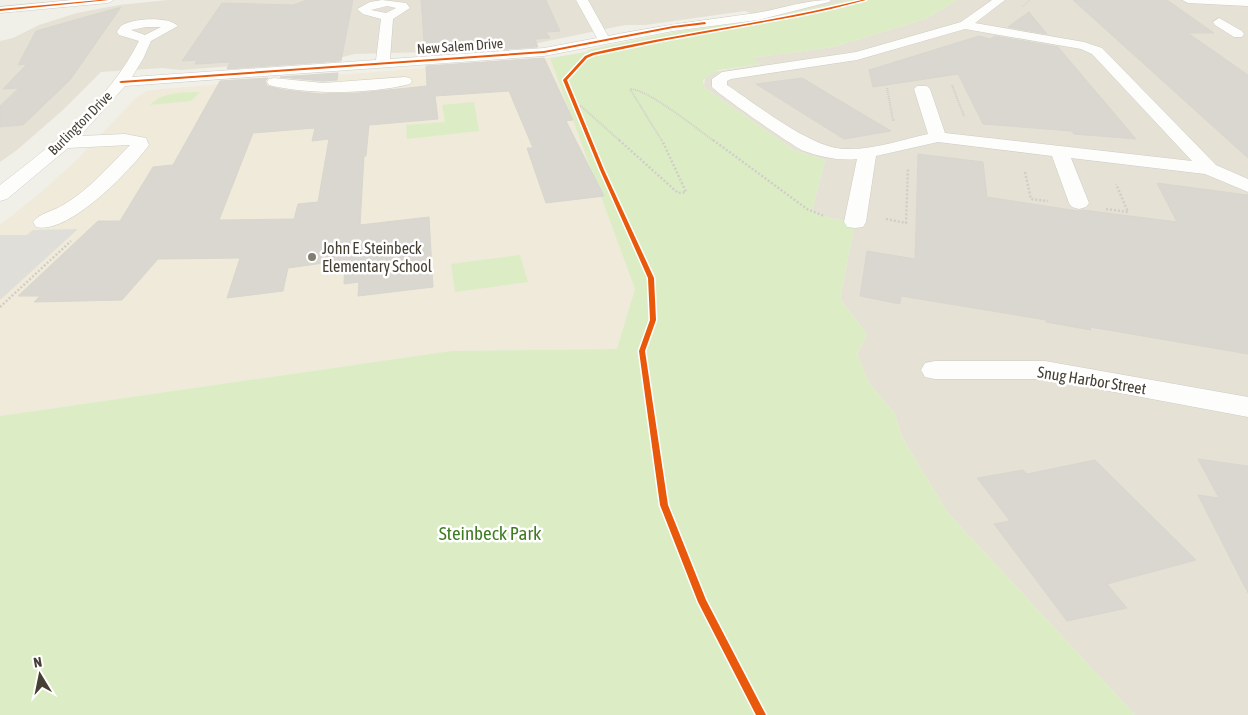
<svg xmlns="http://www.w3.org/2000/svg" width="1248" height="715" font-family="'Asap Condensed',sans-serif">
<style>
.residential{fill:#e5e1d5}
.education{fill:#efead9}
.green{fill:#dcedc6}
.parking{fill:#dfded8}
.building{fill:#dad7d0;stroke:#d8d6ce;fill-rule:evenodd}
.lines{fill:none;stroke-linecap:round;stroke-linejoin:round}
.minor-casing{stroke:#ceccc6;stroke-width:1}
.path-far2{stroke:#d1cec9;stroke-width:1;stroke-dasharray:1 1;stroke-linecap:butt}
.path-far1{stroke:#d1cec9;stroke-width:2;stroke-dasharray:1 1;stroke-linecap:butt}
.path{stroke:#d1cec9;stroke-width:2.5;stroke-dasharray:2 2;stroke-linecap:butt}
.minor{fill:#fdfdfc;fill-rule:evenodd}
.cycleway-casing{stroke:#fff;stroke-width:3}
.cycleway{fill:#e8590c;fill-rule:evenodd}
.poi-dot{fill:#827d73;stroke:#fff;stroke-width:2}
.labels{text-anchor:middle;dominant-baseline:central;stroke-width:5;stroke-linejoin:round;paint-order:stroke}
.far-street-label{font-size:14px;fill:#464034;stroke:#fff}
.poi-label{font-size:16px;fill:#464034;stroke:#fff;text-anchor:start}
.street-label{font-size:16px;fill:#464034;stroke:#fff}
.near-park-label{font-size:19px;fill:#417c23;stroke:#fff}
</style>
<rect width="100%" height="100%" fill="#f0efe8"/>
<g class="residential">
<polygon points="168,0 850,0 765,19 745,11 645,25 625,25 538,43 429,52 355,54 338,58 181,70 162,68 101,72 64,109 17,150 0,162 0,41 13,38 39,25 77,13 119,5"/>
<polygon points="957,0 1248,0 1248,715 1135,715 947,512 902,437 895,414 869,383 857,354 867,334 840,299 855,222 829,218 812,211 825,160 794,150 705,88 704,85 705,78 713,72 761,64 751,58 833,47 925,19"/>
</g>
<polygon class="education" points="550,58 635,289 618,349 451,351 0,416 0,225 39,194 78,159 136,98 147,91 163,89"/>
<g class="green">
<polygon points="850,0 957,0 925,19 833,47 752,58 761,64 719,70 705,78 703,81 705,88 794,150 825,160 812,211 829,218 855,222 840,299 867,334 857,354 869,383 895,414 902,437 947,512 1135,715 0,715 0,416 451,351 617,349 635,289 550,58 586,52 591,49 679,31 765,19"/>
<path d="M 193,92 L 200,92 L 191,101 L 150,105 C 162,93 176,93 193,92 Z"/>
<polygon points="474,102 479,131 407,139 406,125 445,122 442,105"/>
<polygon points="520,255 528,282 455,292 451,264"/>
</g>
<polygon class="parking" points="78,229 0,300 0,235 27,235 33,230"/>
<g class="building">
<polygon points="307,0 353,0 341,61 227,69 230,62 195,64 197,60 182,61 222,3 293,5"/>
<polygon points="421,0 546,0 560,31 546,32 550,38 535,39 538,47 425,55"/>
<polygon points="1073,0 1167,0 1214,33 1188,33 1248,75 1248,158"/>
<polygon points="121,7 70,80 23,125 0,127 0,106 19,88 3,89 27,64 18,65 36,31"/>
<polygon points="1029,12 1047,34 1008,27"/>
<polygon points="979,36 990,39 995,36 1058,47 1136,139 1074,134 1071,131 983,124 958,74 873,87 869,70"/>
<path d="M 544,58 L 573,120 L 566,121 L 604,196 L 546,203 L 527,148 L 533,148 L 509,91 L 435,96 L 438,119 L 369,125 L 366,156 L 364,156 L 360,225 L 429,217 L 433,287 L 358,296 L 359,282 L 344,284 L 345,260 L 288,268 L 283,291 L 227,298 L 240,258 L 158,259 L 122,300 L 34,302 L 40,296 L 18,296 L 98,221 L 120,221 L 153,167 L 173,165 L 220,81 L 268,78 L 265,81 L 267,86 L 284,90 L 320,94 L 359,93 L 427,86 L 426,66 ZM 315,128 L 312,141 L 329,139 L 318,202 L 298,204 L 294,219 L 219,220 L 253,133 Z"/>
<polygon points="338,73 337,80 323,81 280,77"/>
<polygon points="802,78 891,131 844,139 756,84"/>
<polygon points="918,154 983,162 987,197 1078,211 1083,210 1177,222 1157,183 1248,195 1248,354 1090,327 1091,330 1046,322 1046,320 901,296 900,304 860,296 867,251 915,259"/>
<polygon points="1198,459 1248,466 1248,593 1198,495 1219,498"/>
<polygon points="1095,460 1196,560 1107,584 1127,608 1067,621 994,524 1010,521 977,478 1023,470 1027,474"/>
</g>
<g class="lines">
<g class="minor-casing">
<g id="minor">
<polygon points="72,0 114,0 108,3 0,13 0,7"/>
<path d="M 382,0 L 406,3 L 410,8 L 393,19 L 390,59 L 544,48 L 597,38 L 576,0 L 588,0 L 608,36 C 657,26 706,20 756,13 C 781,9 804,0 831,0 L 829,2 L 758,20 L 673,31 L 544,56 L 125,86 L 80,136 L 125,134 L 146,138 L 149,145 C 131,170 69,235 36,227 L 33,222 C 39,213 54,211 63,205 C 89,190 109,166 130,145 L 68,148 L 7,199 L 0,201 L 0,185 C 52,145 109,101 139,41 L 119,35 L 117,32 C 117,31 121,26 121,26 C 132,18 169,16 178,26 L 151,41 L 143,59 L 132,77 L 376,60 L 381,19 L 363,14 L 357,9 L 370,2 ZM 387,6 L 396,8 L 386,13 L 371,10 ZM 146,27 L 161,27 L 145,35 L 131,30 Z"/>
<path d="M 992,0 L 1005,0 L 975,23 L 1084,42 L 1102,48 L 1216,165 L 1248,179 L 1248,192 L 1205,174 L 1071,158 L 1089,203 L 1086,207 L 1079,209 L 1072,207 L 1069,203 L 1052,156 L 938,142 L 876,156 L 866,222 L 863,227 L 855,228 L 847,227 L 844,222 L 857,159 C 839,161 821,157 804,151 C 794,147 718,94 712,87 L 712,79 L 722,72 L 856,52 L 961,22 ZM 965,29 L 1081,49 L 1092,54 L 1192,161 L 945,133 L 930,89 L 927,86 L 917,86 L 914,89 L 928,134 C 901,140 873,150 845,149 C 812,149 756,104 727,85 L 727,81 L 731,79 L 857,60 Z"/>
<polygon points="1182,0 1248,0 1248,6 1188,3"/>
<polygon points="1219,18 1242,31 1244,34 1242,37 1234,37 1215,25 1213,22"/>
<path d="M 405,77 L 410,78 L 412,81 L 410,84 C 372,94 307,95 269,85 L 267,82 L 269,79 L 274,78 L 323,83 Z"/>
<polygon points="935,361 1045,361 1248,397 1248,417 1045,379 935,379 925,377 921,370 925,363"/>
</g>
</g>
<polyline class="path-far2" points="1022,7 1030,0"/>
<g class="path-far1">
<polyline points="952,85 964,116"/>
<polyline points="887,88 893,120 895,120"/>
<polyline points="576,106 581,106 620,141"/>
<path d="M 662,141 L 630,89 C 648,89 697,129 714,141"/>
</g>
<g class="path">
<polyline points="619,140 678,193 686,192 662,140"/>
<polyline points="713,140 807,209 824,216"/>
<polyline points="1025,172 1031,199 1048,201"/>
<polyline points="1106,209 1128,212 1116,184"/>
<polyline points="886,219 906,223 908,169"/>
<polyline points="0,307 71,241"/>
</g>
<use href="#minor" class="minor"/>
<g class="cycleway-casing">
<g id="cycleway">
<polygon points="100,0 109,0 0,11 0,9"/>
<path d="M 862,0 L 866,0 L 831,9 L 798,16 L 661,41 L 594,55 L 587,58 L 567,80 L 604,170 L 654,278 L 656,320 L 645,351 L 668,505 L 706,600 L 766,715 L 756,715 L 698,602 L 660,505 L 639,351 L 650,320 L 648,278 L 600,170 L 563,80 L 585,56 L 592,53 C 681,33 773,22 862,0 Z"/>
<polygon points="705,22 706,24 673,28 544,53 121,83 119,82 121,81 544,51 673,26"/>
</g>
</g>
<use href="#cycleway" class="cycleway"/>
</g>
<circle class="poi-dot" cx="312" cy="257" r="5"/>
<g class="labels">
<g class="far-street-label">
<text transform="translate(460 46) rotate(-4)">New Salem Drive</text>
<text transform="translate(80 123) rotate(-45)">Burlington Drive</text>
</g>
<g class="poi-label">
<text x="322" y="248">John E. Steinbeck<tspan x="322" dy="18">Elementary School</tspan></text>
</g>
<g class="street-label">
<text transform="translate(1092 380) rotate(9)">Snug Harbor Street</text>
</g>
<g class="near-park-label">
<text x="490" y="533">Steinbeck Park</text>
</g>
</g>
<g transform="translate(40 675) rotate(350)" stroke="#ffffff" stroke-width="4" paint-order="stroke">
<path d="M0-4L9 19L0 12L-9 19Z" fill="#464034"/>
<text y="-8" font-size="14" font-weight="bold" text-anchor="middle" fill="#464034">N</text>
</g>
</svg>
